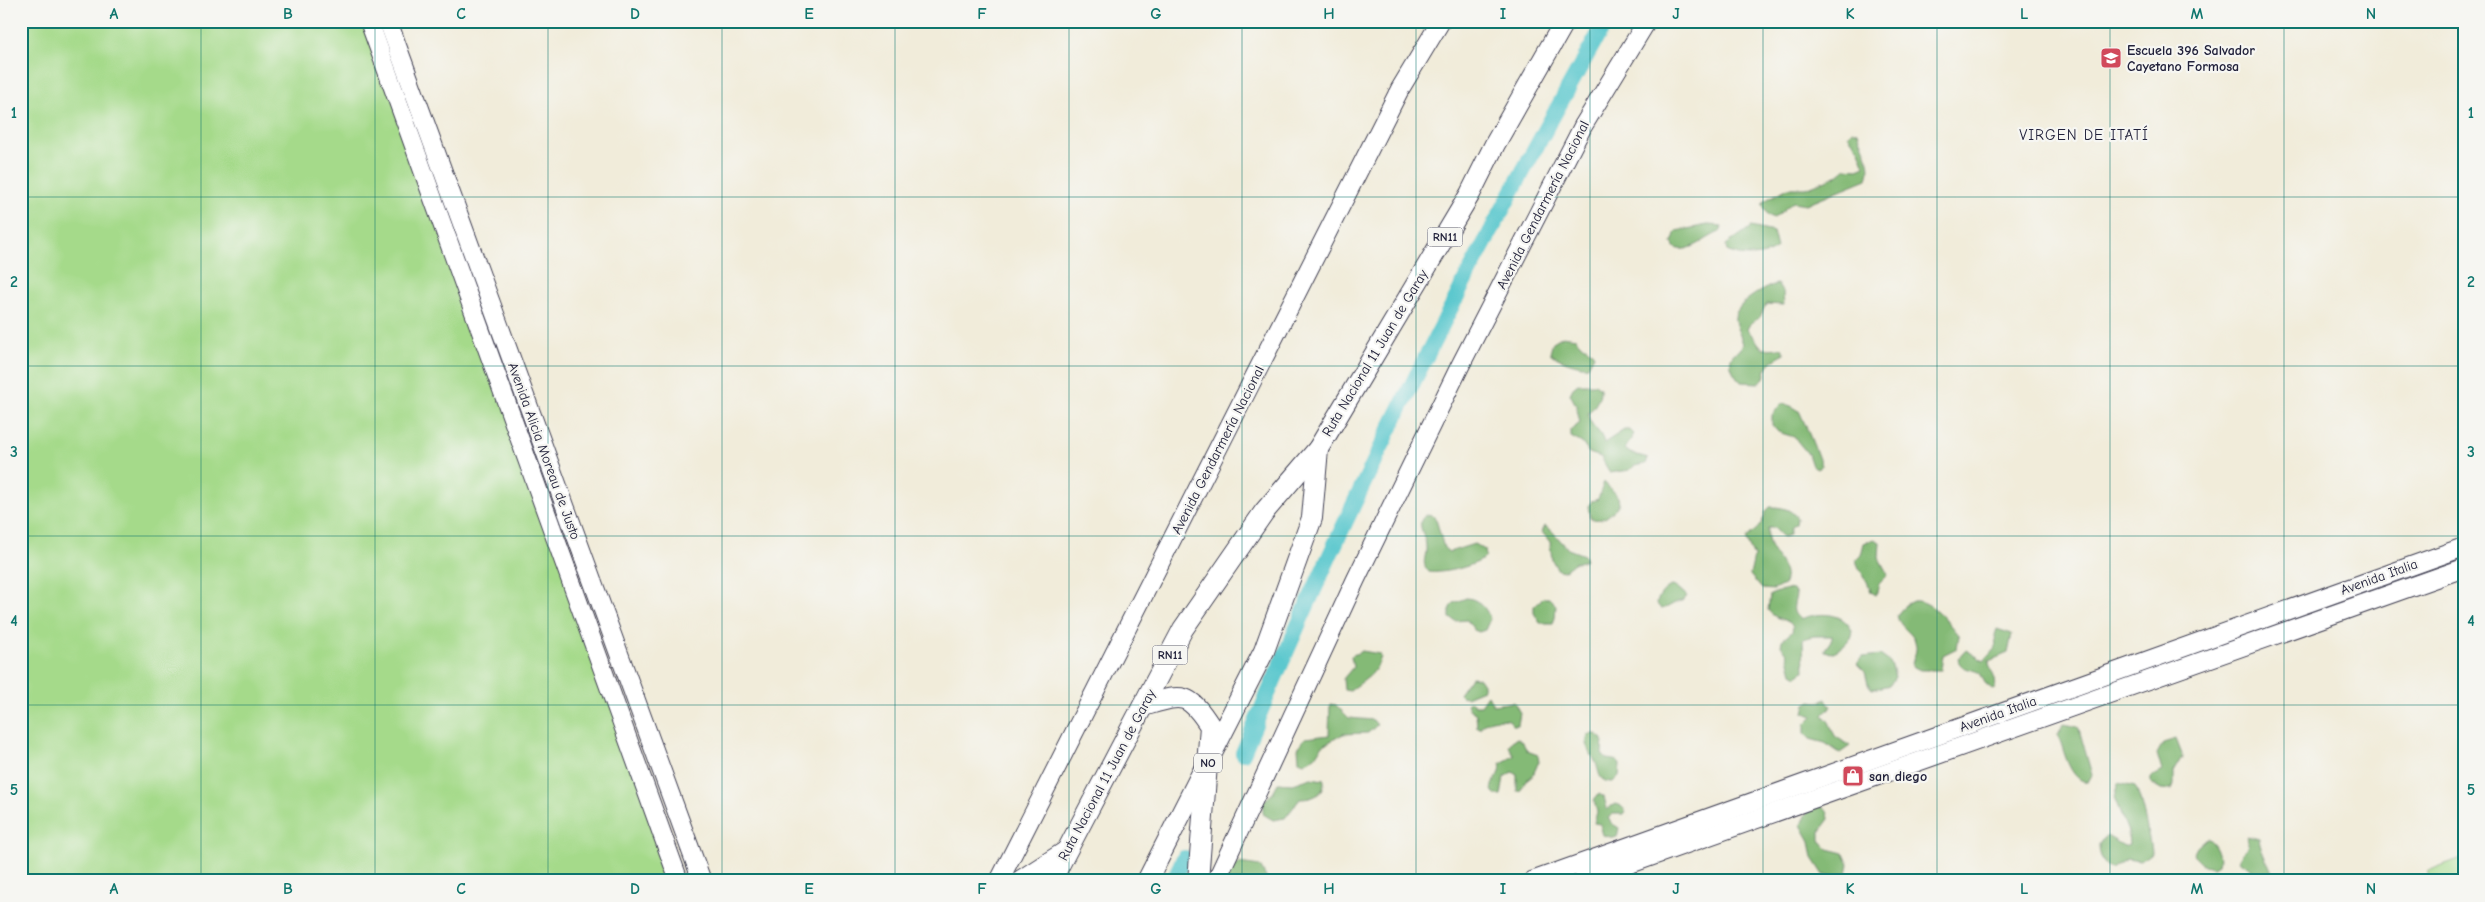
<svg xmlns="http://www.w3.org/2000/svg" width="2485" height="902" font-family="'Comic Neue',sans-serif">
<style>
.green{fill:#a5da8a;stroke:#647e62}
.forest{fill:#84ba76;stroke:#536e58}
.lines{fill:none;stroke-linecap:round;stroke-linejoin:round}
.canal{stroke:#5bc8ce;stroke-width:16}
.secondary-casing{stroke:#414053;stroke-width:20}
.trunk-casing{stroke:#414053;stroke-width:22}
.secondary{stroke:#fff;stroke-width:18}
.trunk{stroke:#fff;stroke-width:20}
.grid{fill:none;stroke:#0f766e;stroke-width:1;stroke-opacity:0.55}
.labels{text-anchor:middle;dominant-baseline:central;stroke-width:4.5;stroke-linejoin:round;paint-order:stroke}
.shield{fill:#f6f6f2;stroke:#626272;stroke-width:1}
.shield-label{font-size:12px;font-weight:bold;fill:#22223b}
.poi-label{font-size:14px;font-weight:bold;fill:#22223b;stroke:#f6f6f2;text-anchor:start}
.street-label{font-size:14px;fill:#22223b;stroke:#f6f6f2}
.neighbourhood-label{font-size:15px;letter-spacing:1px;fill:#22223b;stroke:#f6f6f2}
.neatline{fill:none;stroke:#0f766e;stroke-width:2}
.grid-label{font-size:16px;text-anchor:middle;font-weight:bold;fill:#0f766e}
</style>
<rect width="100%" height="100%" fill="#f6f6f2"/>
<filter id="ink" filterUnits="userSpaceOnUse"><feTurbulence type="fractalNoise" baseFrequency=".02" numOctaves="2"/><feDisplacementMap in="SourceGraphic" scale="10" xChannelSelector="R" yChannelSelector="G"/><feConvolveMatrix kernelMatrix="1 2 1 2 8 2 1 2 1" color-interpolation-filters="sRGB"/></filter>
<filter id="wash" filterUnits="userSpaceOnUse"><feTurbulence type="fractalNoise" baseFrequency=".0096" numOctaves="4" result="noise"/><feDisplacementMap in="SourceGraphic" scale="20" xChannelSelector="R" yChannelSelector="G"/><feGaussianBlur stdDeviation="1.12" result="paint"/><feColorMatrix in="noise" values="0 0 0 0 0 0 0 0 0 0 0 0 0 0 0 0 0 1.4 0 .05"/><feComposite in="paint" operator="in"/></filter>
<g filter="url(#wash)">
<rect width="100%" height="100%" fill="#f1ecda"/>
<g class="green">
<polygon points="21,21 369,21 680,881 21,881"/>
<polygon points="2464,857 2464,881 2431,881 2427,871"/>
</g>
<g class="forest">
<path d="M 1852,130 L 1858,132 C 1863,148 1873,163 1867,179 L 1806,204 L 1793,202 L 1774,218 L 1768,215 L 1762,205 L 1766,200 L 1788,188 L 1806,188 L 1836,176 L 1846,168 L 1858,169 L 1865,166 L 1859,150 L 1848,135 Z"/>
<path d="M 1708,225 L 1722,226 L 1720,232 C 1706,237 1690,254 1675,248 L 1672,243 L 1676,231 Z"/>
<path d="M 1751,227 L 1773,232 L 1777,248 C 1766,258 1740,258 1727,251 L 1726,245 Z"/>
<path d="M 1777,284 L 1783,293 L 1784,305 L 1766,304 L 1760,317 L 1750,324 L 1747,329 L 1763,349 L 1782,348 L 1785,354 C 1772,361 1766,363 1764,379 L 1759,383 L 1741,382 C 1731,372 1724,356 1740,350 L 1743,344 C 1741,336 1736,328 1735,321 C 1732,305 1764,287 1777,284 Z"/>
<path d="M 1563,336 L 1576,338 C 1579,346 1590,347 1594,355 L 1588,366 C 1581,368 1556,359 1550,353 L 1553,342 Z"/>
<path d="M 1578,384 L 1595,384 L 1600,388 C 1601,398 1595,406 1588,414 C 1589,426 1602,431 1604,443 L 1624,430 L 1630,430 L 1634,434 L 1625,449 L 1630,453 L 1648,458 L 1646,464 L 1634,466 L 1630,470 L 1610,473 L 1601,457 L 1589,453 L 1582,443 L 1571,437 L 1571,430 L 1580,423 L 1576,405 L 1570,394 L 1573,388 Z"/>
<path d="M 1781,404 C 1788,404 1794,407 1799,411 C 1801,414 1821,462 1821,466 L 1817,469 L 1812,466 L 1808,454 L 1794,437 L 1778,432 L 1772,425 L 1772,415 Z"/>
<path d="M 1604,482 L 1618,497 L 1619,504 C 1611,514 1604,523 1590,518 L 1588,506 L 1592,501 L 1598,499 Z"/>
<path d="M 1770,507 C 1781,507 1790,508 1797,518 L 1796,524 L 1791,527 L 1789,535 L 1783,537 L 1774,528 L 1768,528 C 1764,555 1789,559 1785,584 L 1774,590 L 1762,589 L 1750,575 L 1754,557 L 1746,540 C 1749,533 1756,532 1760,525 C 1765,519 1763,513 1770,507 Z"/>
<path d="M 1431,514 L 1436,519 L 1444,548 L 1449,552 L 1474,544 L 1485,550 L 1486,557 C 1476,566 1442,574 1429,572 C 1420,563 1427,557 1426,546 C 1426,535 1411,518 1431,514 Z"/>
<polygon points="1545,526 1552,531 1568,549 1584,555 1586,560 1574,563 1564,571 1558,570 1552,560 1550,542 1542,532"/>
<path d="M 1874,539 L 1880,542 L 1879,558 L 1888,575 L 1879,584 L 1876,595 L 1871,592 C 1868,579 1859,572 1856,560 L 1861,555 L 1864,543 Z"/>
<path d="M 1671,586 L 1677,587 L 1687,596 L 1683,601 C 1674,601 1670,608 1661,609 L 1657,604 C 1658,596 1663,590 1671,586 Z"/>
<path d="M 1786,589 L 1793,590 L 1796,595 C 1794,606 1790,613 1801,619 C 1818,612 1844,611 1852,631 C 1850,644 1842,648 1831,653 L 1825,651 L 1825,649 L 1832,639 L 1832,636 L 1814,636 L 1803,639 L 1804,671 L 1797,676 L 1792,673 L 1787,653 L 1781,646 L 1782,640 L 1792,632 L 1793,626 C 1786,617 1777,622 1768,610 L 1770,595 Z"/>
<path d="M 1466,598 C 1477,598 1487,608 1490,619 L 1485,630 L 1479,632 L 1474,630 L 1467,620 L 1455,621 L 1450,618 L 1450,607 L 1454,603 Z"/>
<polygon points="1543,598 1549,598 1556,605 1555,618 1553,623 1540,623 1534,613 1534,606"/>
<path d="M 1913,601 C 1932,599 1948,623 1959,636 L 1957,648 L 1943,655 L 1941,670 L 1920,670 L 1912,666 C 1912,659 1917,653 1916,646 C 1915,632 1899,629 1897,615 L 1905,605 Z"/>
<path d="M 1997,629 L 2012,634 L 2008,653 L 1989,661 C 1989,671 1998,678 1995,688 L 1992,689 L 1985,683 L 1980,673 C 1971,668 1960,670 1958,659 L 1966,650 L 1984,661 L 1996,647 L 1995,635 Z"/>
<path d="M 1362,651 L 1380,654 L 1381,657 C 1375,676 1365,679 1350,691 L 1344,690 L 1343,679 L 1353,667 L 1351,656 Z"/>
<polygon points="1880,655 1891,663 1895,677 1890,685 1872,689 1868,684 1865,672 1857,664 1862,657"/>
<polygon points="1471,677 1479,678 1483,684 1483,690 1466,697 1461,696 1459,694"/>
<path d="M 1488,695 L 1493,705 L 1514,702 L 1520,713 L 1518,725 L 1513,725 L 1509,720 C 1499,718 1485,719 1480,728 L 1477,727 L 1476,714 L 1469,709 L 1467,704 L 1470,701 L 1475,705 L 1481,705 Z"/>
<polygon points="1826,699 1831,706 1823,715 1829,722 1835,736 1850,746 1840,753 1825,743 1810,739 1805,733 1805,724 1813,716 1804,713 1806,704 1811,701 1820,702"/>
<polygon points="1330,704 1336,705 1349,718 1373,720 1377,725 1368,733 1343,734 1322,746 1315,757 1304,763 1299,760 1298,748 1305,738 1329,735"/>
<path d="M 2063,724 L 2078,727 L 2079,729 L 2092,775 L 2088,782 C 2069,781 2064,749 2058,735 Z"/>
<path d="M 1591,734 L 1596,734 L 1603,739 L 1602,754 L 1606,759 L 1615,760 L 1620,764 L 1619,776 L 1613,782 C 1598,782 1600,774 1596,763 C 1593,756 1588,751 1586,744 L 1588,735 Z"/>
<path d="M 1517,738 L 1523,743 L 1527,751 L 1538,755 L 1539,761 L 1533,775 L 1526,780 L 1520,791 L 1517,791 L 1517,774 L 1512,772 L 1504,777 L 1501,795 L 1495,795 C 1487,784 1496,782 1500,772 C 1501,769 1500,766 1501,763 L 1514,756 L 1509,746 L 1512,741 Z"/>
<polygon points="2176,739 2183,757 2174,772 2174,785 2172,790 2161,789 2151,783 2151,777 2162,771 2157,754 2163,743"/>
<path d="M 1311,778 L 1324,780 C 1325,795 1312,799 1300,799 L 1285,818 L 1273,820 L 1263,814 L 1263,802 L 1272,794 L 1278,783 L 1293,784 Z"/>
<path d="M 2118,783 L 2135,787 C 2140,793 2151,844 2151,853 L 2141,861 L 2126,859 L 2111,869 C 2101,864 2099,852 2099,843 L 2107,836 L 2124,846 L 2129,844 L 2128,832 L 2114,797 Z"/>
<polygon points="1599,794 1604,797 1607,809 1615,804 1621,806 1626,811 1624,814 1613,814 1608,818 1611,823 1619,828 1617,837 1614,838 1603,835 1600,824 1594,823 1597,812 1594,801"/>
<path d="M 1815,804 C 1824,807 1828,809 1829,819 L 1820,831 L 1820,840 L 1828,849 L 1844,853 L 1849,864 L 1847,873 L 1833,876 L 1824,875 L 1813,858 L 1810,841 L 1801,825 L 1805,815 Z"/>
<path d="M 2247,836 L 2259,839 C 2261,855 2271,865 2274,881 L 2257,881 L 2251,868 L 2238,860 L 2248,845 Z"/>
<path d="M 2207,838 C 2215,842 2221,855 2218,864 L 2213,867 L 2202,864 L 2193,855 L 2197,847 Z"/>
<polygon points="1239,863 1260,866 1268,881 1225,881 1230,871"/>
</g>
<g class="lines">
<g class="canal">
<path d="M 1243,753 C 1347,502 1472,258 1606,21"/>
<polyline points="1173,881 1184,858"/>
</g>
</g>
</g>
<g filter="url(#ink)">
<g class="lines">
<g class="secondary-casing">
<g id="secondary">
<polyline points="369,21 679,881"/>
<polyline points="388,21 702,881"/>
<polyline points="999,881 1400,89 1441,21"/>
<polyline points="1216,881 1356,579 1460,366 1583,126 1647,21"/>
<polyline points="1532,881 2464,547"/>
<polyline points="1582,881 2464,568"/>
</g>
</g>
<g class="trunk-casing">
<g id="trunk">
<path d="M 1143,706 C 1181,695 1187,690 1210,726 L 1198,881"/>
<polyline points="1020,881 1065,852"/>
<polyline points="1051,881 1183,629 1264,512 1318,449 1470,194 1495,144 1565,21"/>
<polyline points="1147,881 1264,651 1312,518 1318,449"/>
</g>
</g>
<use href="#secondary" class="secondary"/>
<use href="#trunk" class="trunk"/>
</g>
</g>
<path class="grid" d="M 201,21 L 201,881M 375,21 L 375,881M 548,21 L 548,881M 722,21 L 722,881M 895,21 L 895,881M 1069,21 L 1069,881M 1242,21 L 1242,881M 1416,21 L 1416,881M 1590,21 L 1590,881M 1763,21 L 1763,881M 1937,21 L 1937,881M 2110,21 L 2110,881M 2284,21 L 2284,881M 21,197 L 2464,197M 21,366 L 2464,366M 21,536 L 2464,536M 21,705 L 2464,705"/>
<defs>
<g id="school-square" transform="scale(1.125)"><rect x="-9" y="-9" width="18" height="18" rx="4" fill="#d1495b" stroke="#f6f6f2"/><path d="M0-5L7-2L0 1L-7-2ZM-4 1L0 2.5L4 1V4Q0 6-4 4Z" fill="#fff"/></g>
<g id="shop-square" transform="scale(1.125)"><rect x="-9" y="-9" width="18" height="18" rx="4" fill="#d1495b" stroke="#f6f6f2"/><path d="M-5-2.5h2.3a2.7 3.5 0 0 1 5.4 0H5L5.5 6h-11ZM-1.5-2.5h3a1.5 2.3 0 0 0-3 0Z" fill="#fff"/></g>
</defs>
<g fill-rule="evenodd">
<use href="#school-square" x="2111" y="58"/>
<use href="#shop-square" x="1853" y="776"/>
</g>
<g class="labels">
<g class="shield">
<rect x="1427.5" y="227.5" width="35" height="19" rx="4"/>
<rect x="1152.5" y="645.5" width="35" height="19" rx="4"/>
<rect x="1194" y="753.5" width="28" height="19" rx="4"/>
</g>
<g class="shield-label">
<text x="1445" y="237">RN11</text>
<text x="1170" y="655">RN11</text>
<text x="1208" y="763">NO</text>
</g>
<g class="poi-label">
<text x="2127" y="50">Escuela 396 Salvador<tspan x="2127" dy="16">Cayetano Formosa</tspan></text>
<text x="1869" y="776">san diego</text>
</g>
<g class="street-label">
<text transform="translate(1543 205) rotate(-63)">Avenida Gendarmería Nacional</text>
<text transform="translate(1375 353) rotate(-59)">Ruta Nacional 11 Juan de Garay</text>
<text transform="translate(1218 450) rotate(-63)">Avenida Gendarmería Nacional</text>
<text transform="translate(544 451) rotate(70)">Avenida Alicia Moreau de Justo</text>
<text transform="translate(2379 577) rotate(-20)">Avenida Italia</text>
<text transform="translate(1998 714) rotate(-20)">Avenida Italia</text>
<text transform="translate(1107 775) rotate(-62)">Ruta Nacional 11 Juan de Garay</text>
</g>
<g class="neighbourhood-label">
<text x="2084" y="135">VIRGEN DE ITATÍ</text>
</g>
</g>
<rect width="2485" height="902" fill="none" stroke="#f6f6f2" stroke-width="55"/>
<rect x="28" y="28" width="2430" height="846" class="neatline"/>
<g class="grid-label">
<text x="114" y="19">A</text>
<text x="288" y="19">B</text>
<text x="461" y="19">C</text>
<text x="635" y="19">D</text>
<text x="809" y="19">E</text>
<text x="982" y="19">F</text>
<text x="1156" y="19">G</text>
<text x="1329" y="19">H</text>
<text x="1503" y="19">I</text>
<text x="1676" y="19">J</text>
<text x="1850" y="19">K</text>
<text x="2024" y="19">L</text>
<text x="2197" y="19">M</text>
<text x="2371" y="19">N</text>
<text x="14" y="118">1</text>
<text x="2471" y="118">1</text>
<text x="14" y="287">2</text>
<text x="2471" y="287">2</text>
<text x="14" y="457">3</text>
<text x="2471" y="457">3</text>
<text x="14" y="626">4</text>
<text x="2471" y="626">4</text>
<text x="14" y="795">5</text>
<text x="2471" y="795">5</text>
<text x="114" y="894">A</text>
<text x="288" y="894">B</text>
<text x="461" y="894">C</text>
<text x="635" y="894">D</text>
<text x="809" y="894">E</text>
<text x="982" y="894">F</text>
<text x="1156" y="894">G</text>
<text x="1329" y="894">H</text>
<text x="1503" y="894">I</text>
<text x="1676" y="894">J</text>
<text x="1850" y="894">K</text>
<text x="2024" y="894">L</text>
<text x="2197" y="894">M</text>
<text x="2371" y="894">N</text>
</g>
</svg>
